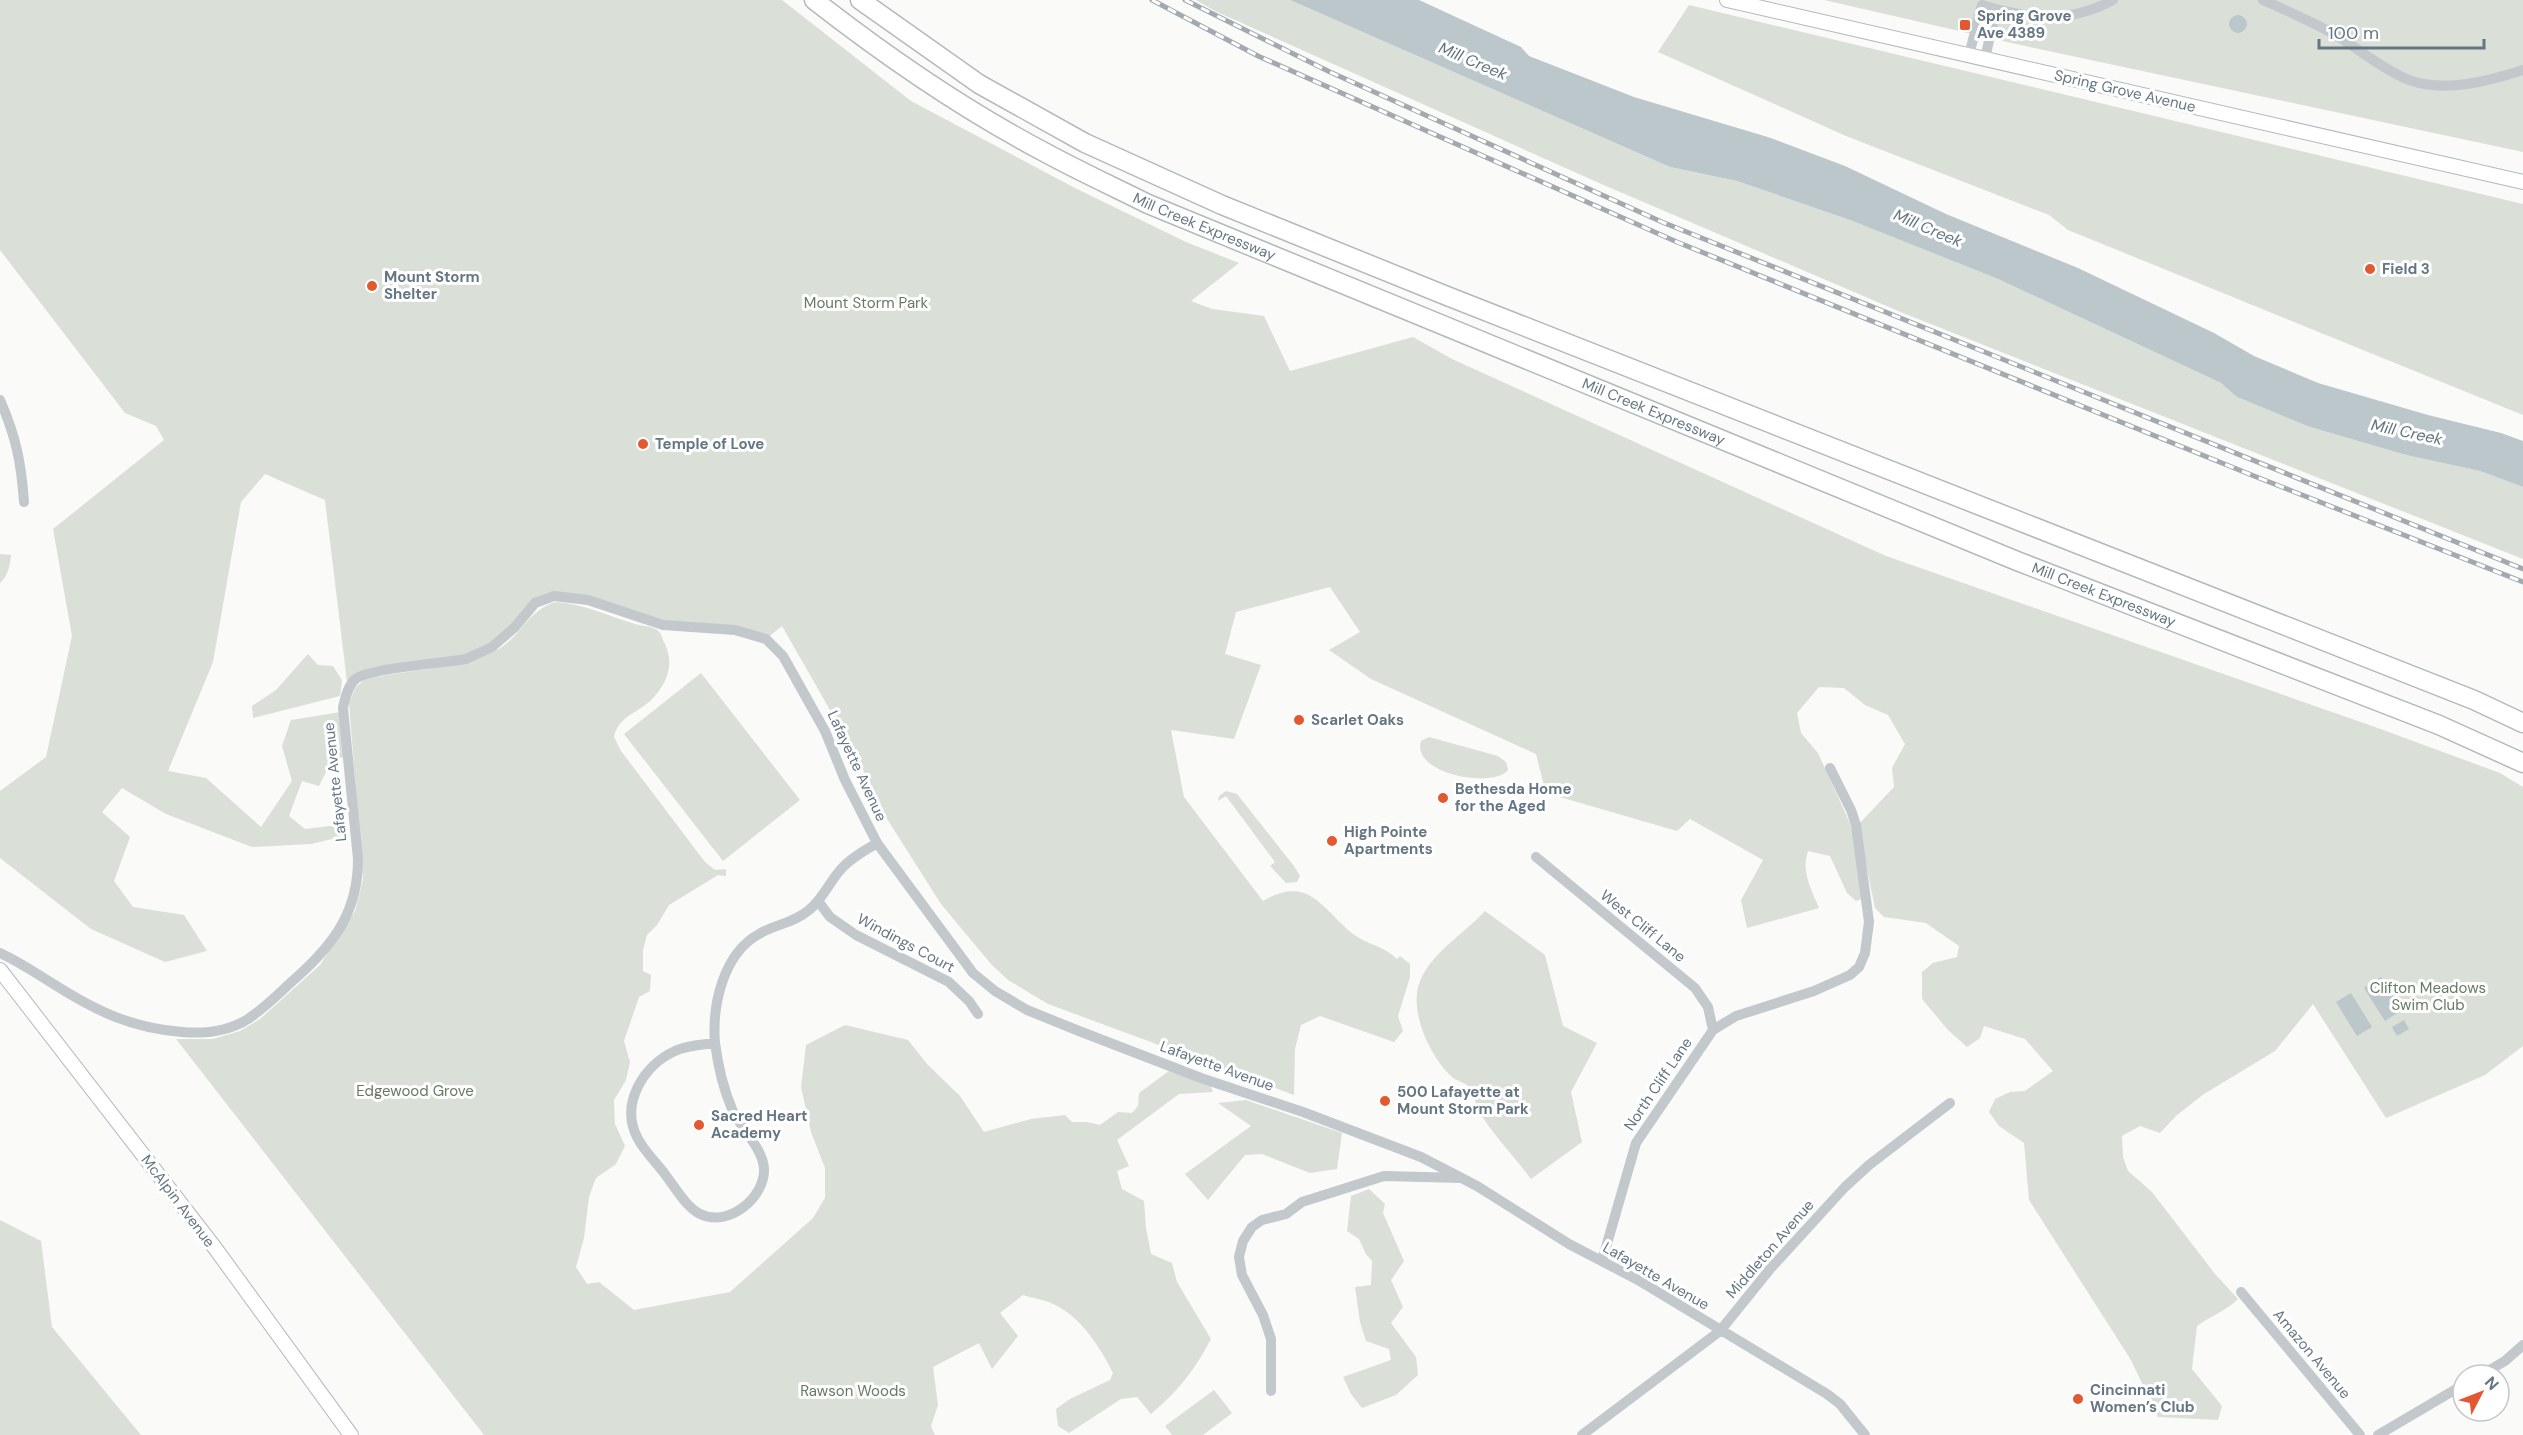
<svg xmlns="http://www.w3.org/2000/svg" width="2523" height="1435" viewBox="0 0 2523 1435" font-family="'DM Sans',sans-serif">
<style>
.green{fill:#dadfd7}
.water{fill:#bbc7cb}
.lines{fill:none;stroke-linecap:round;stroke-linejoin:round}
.secondary-casing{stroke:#b3babf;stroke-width:16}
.highway-casing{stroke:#b4b9bd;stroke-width:21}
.street{stroke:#c3c8cc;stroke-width:10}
.secondary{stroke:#fff;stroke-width:14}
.highway{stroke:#fff;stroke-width:18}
.rail-casing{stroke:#a2aab0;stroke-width:5}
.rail{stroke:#fff;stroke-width:3;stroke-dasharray:9;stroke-linecap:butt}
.poi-dot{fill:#e25830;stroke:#fff;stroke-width:2}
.labels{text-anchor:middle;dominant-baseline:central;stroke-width:6;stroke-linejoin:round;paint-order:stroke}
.poi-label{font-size:15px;font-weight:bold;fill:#657683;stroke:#fff;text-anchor:start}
.street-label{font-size:15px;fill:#657683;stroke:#fff}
.park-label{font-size:15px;fill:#687a64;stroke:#fff}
.water-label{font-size:16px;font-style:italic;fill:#60757c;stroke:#fff}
</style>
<rect width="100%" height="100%" fill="#fafaf8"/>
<path class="green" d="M0,0H782L911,101L1075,188L1186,242L1239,263L1191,301L1212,309L1264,316L1290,371L1413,337L1452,359L1886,556L2375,727L2500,773L2523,787V1046L2485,1075L2386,1118L2313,1004L2275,1051L2204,1094L2177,1115L2160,1133L2140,1126L2122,1136L2123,1157L2128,1171L2152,1192L2215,1274L2238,1299C2227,1310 2211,1316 2197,1326L2192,1369L2222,1406L2218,1420L2158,1417L2131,1360L2029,1200L2024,1143L1999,1126L1989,1112L1995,1099L2010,1092L2025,1091L2053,1071L2025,1039L1984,1026L1980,1038L1967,1047L1948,1030L1922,999V972L1933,963L1957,957L1959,946L1926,923L1884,917L1875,908L1858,825L1894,787L1892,768L1905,744L1888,715L1865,705L1844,688L1819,687L1797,713L1801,733L1818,753L1849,821L1854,836L1862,899L1856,901L1847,893L1830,856L1808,851C1801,872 1811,888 1819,908L1747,928L1741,900L1763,860L1690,819L1677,831L1546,793L1536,754L1371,679L1329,650L1360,632L1330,587L1236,612L1225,654L1261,665L1234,739L1171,730L1184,797L1263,901C1309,874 1322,909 1353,934C1366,944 1386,947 1397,959L1400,956L1410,964V977L1398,1016L1403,1031L1394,1042L1320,1016L1301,1025L1295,1049L1294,1095L1048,1004L1008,980L991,964L941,904L901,841L884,814L858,759L782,626L766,639L663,625L611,608L544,598L479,654L356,679L348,690L325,500L265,474L241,502L213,662L168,771L206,778L261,827L292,781L282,746L291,720L341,712L344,756L328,768L319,786L302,781L289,816L305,829L339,825L349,835L311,844L252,847L166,814L122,788L102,812L130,837L114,881L133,907L184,915L207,951L165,962L91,929L0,858V791L46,757L72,636L53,529L164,440L156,426L125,413L0,250Z
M1196,0H1290L1670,167L1737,181L1850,220L1998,279L2221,383L2237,397L2310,427L2406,455L2480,471L2523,487V559L1903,313L1599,183L1215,11Z
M1824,0H2523V152L2025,46Z
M1689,5L2523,204V415L2068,230L2049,215L1846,136L1658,52Z
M0,554L11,555C10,565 8,576 0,583Z
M556,602C585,604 608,616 635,624C642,626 652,626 657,630C661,632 662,638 664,642C674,662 669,679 655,696C642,712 618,715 614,737L621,751L705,862L715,870L726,869V876L718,875L669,905L657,925L647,935L643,950V971L651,975L650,991L639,997L624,1041L630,1062L626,1080L614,1100L615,1124L625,1146L616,1164L596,1178L589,1197L584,1238L576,1267L587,1284L599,1282L634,1310L730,1292L813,1218L825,1198V1168L811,1132L801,1087L806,1045L845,1025L908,1040L927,1064L960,1096L984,1132L1031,1119L1065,1115L1072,1122H1087L1100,1125L1118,1112L1132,1113L1138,1106L1139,1093L1169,1071L1209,1083L1213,1092L1179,1094L1117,1140L1129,1166L1117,1171L1122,1189L1144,1201L1146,1228L1151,1254L1172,1263L1177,1282L1211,1339C1194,1371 1179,1390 1151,1414L1137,1397L1121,1399L1069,1433L1058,1426L1056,1409L1070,1399L1110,1380L1113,1373C1100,1347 1080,1315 1051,1303C1042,1299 1032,1298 1023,1295L1000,1313L1018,1336L992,1369L979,1343L933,1367L938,1405L931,1426L935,1435H484L176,1039H213L240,1031L260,1019L320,965L355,911L363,879L349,703L355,688L364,680C407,669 454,670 495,651C520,639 527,610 556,602Z
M308,654L318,665L333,666L342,680L340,696L253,718L252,706L276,690Z
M701,673L800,800L723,861L624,734Z
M1429,737L1498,756L1506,762L1508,770C1493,789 1411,774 1421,741Z
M1226,791L1237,794L1294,866L1300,876L1297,882L1286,883L1270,866L1275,862L1226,796L1218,801L1219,796Z
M1485,911L1545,955L1563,1026L1597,1043L1571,1092L1582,1142L1531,1179C1514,1156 1493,1135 1478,1110C1474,1103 1476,1096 1471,1089C1466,1082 1458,1082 1452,1077C1430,1057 1408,1010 1420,981C1432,952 1464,934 1485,911Z
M1246,1100L1342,1133L1337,1169L1310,1173L1262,1154L1245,1155L1208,1200L1185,1174L1251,1126L1218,1103Z
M1369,1189L1385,1204L1383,1213L1404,1261L1391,1280L1403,1307L1391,1323L1416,1357L1418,1375L1396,1395L1362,1408L1351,1394L1343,1377L1391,1360L1389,1349L1366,1341L1360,1322L1355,1287L1371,1285L1372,1261L1366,1254L1359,1239L1347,1231L1351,1196Z
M0,1220L41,1241L52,1327L141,1435H0Z
M1214,1390L1232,1413L1203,1435H1172L1165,1426Z"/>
<path class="water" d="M1290,0H1419L1521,47L1529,56L1634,97L1771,138L1845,166L1946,214L2078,268L2214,333L2254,356L2318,383L2428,415L2501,433L2523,441V487L2480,471L2406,455L2310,427L2237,397L2221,383L1998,279L1850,220L1737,181L1670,167Z
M2229 24a9 9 0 1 1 18 0a9 9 0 1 1-18 0Z
M2381,977L2402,1010L2385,1021L2364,988Z
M2351,993L2372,1027L2357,1036L2336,1002Z
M2404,1020L2409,1029L2397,1036L2392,1027Z"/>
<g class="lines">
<defs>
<path id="secondary" d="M1727,0L2523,182
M0,970L215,1248L351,1435"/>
<g id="highway">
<path id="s1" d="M814,0C887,57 964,110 1046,153C1079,171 1114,187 1148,204L2017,561L2439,725L2523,763"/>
<path d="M860,0L979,84L1085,143L1222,205L1447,296L2474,700L2523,723"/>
</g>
</defs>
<use href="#secondary" class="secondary-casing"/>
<use href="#highway" class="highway-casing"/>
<path class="street" d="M2263,0C2287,11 2311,21 2334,34C2359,49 2382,69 2409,80C2445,93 2489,81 2523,70
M1969,55L1982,5C2027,19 2070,24 2113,0
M1985,59L1993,22L2000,10
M0,400C16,437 21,461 24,502
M1536,857L1695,988L1708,1007L1713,1030
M818,901L830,917L856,935L949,982L969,1001L978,1014
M0,953C20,962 37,974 55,985C98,1012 132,1028 182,1032C205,1034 229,1031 248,1019C266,1007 281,991 297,977C335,943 358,911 358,859L343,708C345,698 348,684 357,678C375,668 442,663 466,659L492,647L515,627L535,603L554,596L588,600L663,625L735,630L766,639L783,656L825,731L845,780L877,843L973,973L995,991L1027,1010L1079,1031L1201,1078L1303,1112L1421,1157L1477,1186L1569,1244L1638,1280L1827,1394L1840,1404L1865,1435
M715,1043C718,1066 723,1088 732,1109C740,1128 763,1148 764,1169C765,1197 729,1228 700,1214C685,1206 675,1187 664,1173C656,1162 643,1150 637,1137C620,1103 644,1065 675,1051C687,1045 701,1045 715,1043Z
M715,1043C712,1005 723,954 759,934C776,924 794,923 809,910C824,898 830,880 843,867C852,857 866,850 877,843
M1602,1261L1636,1143L1713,1030L1736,1016L1814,991L1850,975L1859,967L1865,953L1869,922L1856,825L1851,810L1830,768
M2241,1292L2360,1435
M2481,1375L2505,1361L2523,1345
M1271,1391V1339L1263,1315L1242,1275L1239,1257L1243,1241L1252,1227L1262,1220L1286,1214L1302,1202L1384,1176L1462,1178
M1582,1435L1720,1331L1770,1269L1845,1187L1869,1165L1950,1103
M2378,1435L2463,1385"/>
<use href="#secondary" class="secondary"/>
<use href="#highway" class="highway"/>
<defs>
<path id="rail" d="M1152,0L1258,56L1677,242L2254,476L2523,582
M1185,0L1330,72L1662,222L2523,569"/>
</defs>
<use href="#rail" class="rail-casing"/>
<use href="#rail" class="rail"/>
</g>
<g class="poi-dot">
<rect x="1959" y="19" width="12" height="12" rx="3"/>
<circle cx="2370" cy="269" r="6"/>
<circle cx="372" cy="286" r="6"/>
<circle cx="643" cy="444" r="6"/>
<circle cx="1299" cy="720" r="6"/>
<circle cx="1443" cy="798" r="6"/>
<circle cx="1332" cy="841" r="6"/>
<circle cx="1385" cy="1101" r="6"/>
<circle cx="699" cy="1125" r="6"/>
<circle cx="2078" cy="1399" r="6"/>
</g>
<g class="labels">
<g class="poi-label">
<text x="1977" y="16">Spring Grove<tspan x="1977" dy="17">Ave 4389</tspan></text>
<text x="2382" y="269">Field 3</text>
<text x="384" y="277">Mount Storm<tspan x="384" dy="17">Shelter</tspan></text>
<text x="655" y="444">Temple of Love</text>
<text x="1311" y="720">Scarlet Oaks</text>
<text x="1455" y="789">Bethesda Home<tspan x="1455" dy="17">for the Aged</tspan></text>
<text x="1344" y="832">High Pointe<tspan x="1344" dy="17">Apartments</tspan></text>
<text x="1397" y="1092">500 Lafayette at<tspan x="1397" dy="17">Mount Storm Park</tspan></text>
<text x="711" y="1116">Sacred Heart<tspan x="711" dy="17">Academy</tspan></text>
<text x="2090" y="1390">Cincinnati<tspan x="2090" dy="17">Women’s Club</tspan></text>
</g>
<g class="street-label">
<text transform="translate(2125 91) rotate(13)">Spring Grove Avenue</text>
<text stroke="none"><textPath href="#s1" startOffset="453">Mill Creek Expressway</textPath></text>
<text stroke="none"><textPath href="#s1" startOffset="939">Mill Creek Expressway</textPath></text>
<text stroke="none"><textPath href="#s1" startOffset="1425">Mill Creek Expressway</textPath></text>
<text transform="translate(857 766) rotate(65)">Lafayette Avenue</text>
<text transform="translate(335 782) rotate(-96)">Lafayette Avenue</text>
<text transform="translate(1643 926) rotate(39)">West Cliff Lane</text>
<text transform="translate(906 943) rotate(28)">Windings Court</text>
<text transform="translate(1217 1066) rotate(20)">Lafayette Avenue</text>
<text transform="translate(1658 1084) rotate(-56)">North Cliff Lane</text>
<text transform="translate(178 1201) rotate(53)">McAlpin Avenue</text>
<text transform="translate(1770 1249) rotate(-49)">Middleton Avenue</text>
<text transform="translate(1656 1276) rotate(30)">Lafayette Avenue</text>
<text transform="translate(2312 1354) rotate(50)">Amazon Avenue</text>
</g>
<g class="park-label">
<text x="866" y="303">Mount Storm Park</text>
<text x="2428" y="988">Clifton Meadows<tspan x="2428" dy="17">Swim Club</tspan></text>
<text x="415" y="1091">Edgewood Grove</text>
<text x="853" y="1391">Rawson Woods</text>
</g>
<g class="water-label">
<text transform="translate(1473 61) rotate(23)">Mill Creek</text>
<text transform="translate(1928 228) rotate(23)">Mill Creek</text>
<text transform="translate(2407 432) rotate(12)">Mill Creek</text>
</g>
</g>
<g transform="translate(2481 1393) rotate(48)"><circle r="28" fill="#ffffff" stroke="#c1c8cd" stroke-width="1.5"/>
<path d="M0-4.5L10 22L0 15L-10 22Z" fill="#e25830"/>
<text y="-9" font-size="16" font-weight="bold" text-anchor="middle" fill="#657683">N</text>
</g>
<path d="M2319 39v9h165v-9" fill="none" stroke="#657683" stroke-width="3"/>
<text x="2328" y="39" font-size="18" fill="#657683" stroke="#ffffff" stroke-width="4.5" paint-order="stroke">100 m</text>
</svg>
